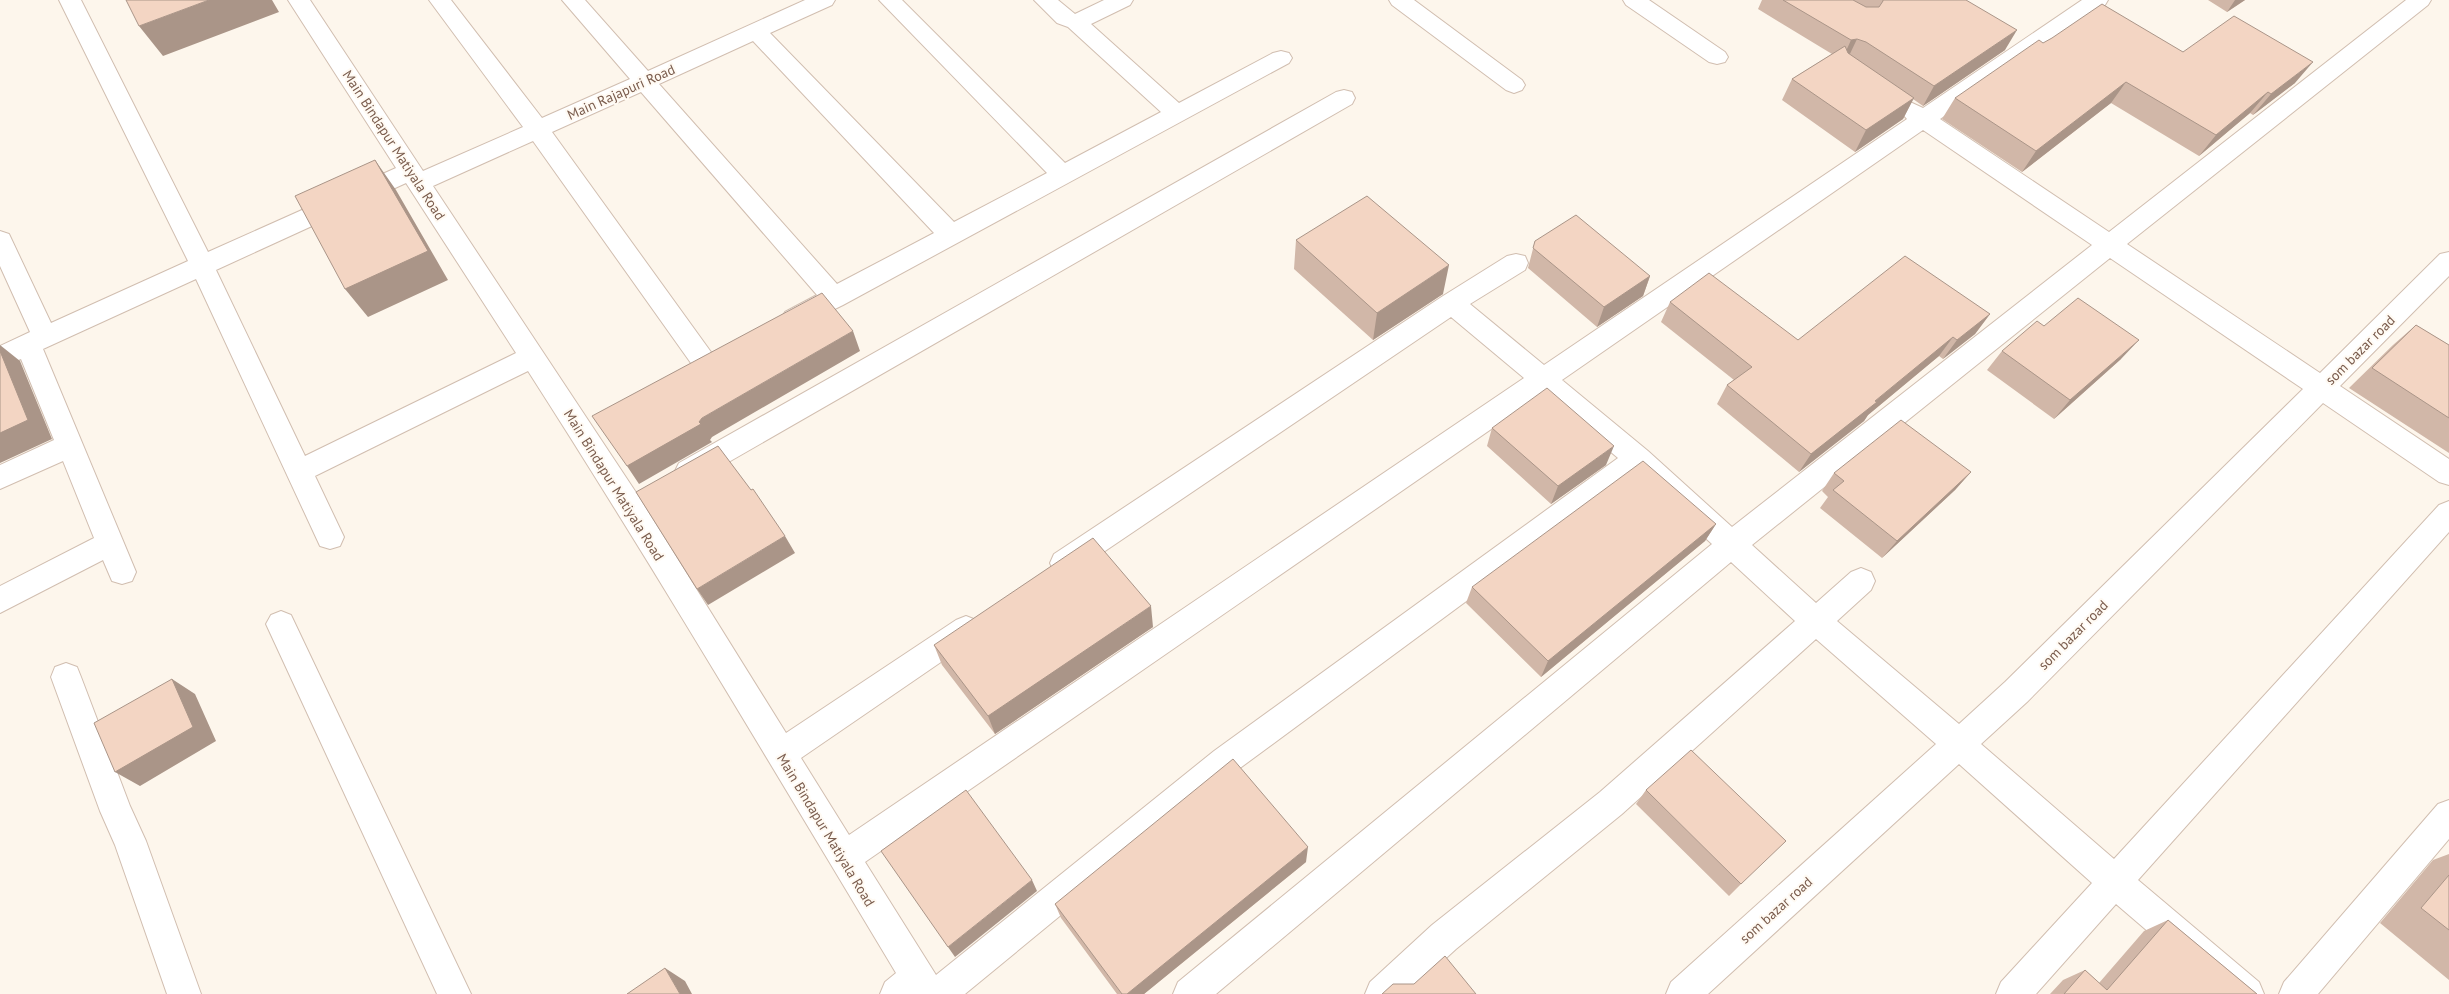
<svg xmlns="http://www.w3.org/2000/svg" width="2449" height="994" viewBox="0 0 2449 994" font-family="'PT Sans',sans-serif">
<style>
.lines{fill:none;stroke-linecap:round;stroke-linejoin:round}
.minor-casing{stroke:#d1beb0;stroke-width:2}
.minor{fill:#fff;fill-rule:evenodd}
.wall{fill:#d1b7a8}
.shaded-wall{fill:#aa9588}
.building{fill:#f3d5c3;stroke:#aa9588}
.labels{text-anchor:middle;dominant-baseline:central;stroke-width:4;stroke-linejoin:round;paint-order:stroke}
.street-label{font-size:14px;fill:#7a5c4d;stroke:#fffaf3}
</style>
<rect width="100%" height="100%" fill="#fdf6ec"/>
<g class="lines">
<defs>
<path id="minor" d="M59,0H81L208,252L396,168L288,0H310L423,171L523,127L429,0H451L542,118L630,79L562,0H585L648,71L805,0H835L832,5L770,33L954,222L1047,173L879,0H902L1065,163L1161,112L1068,27L1057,23L1034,0H1058L1075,14L1104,0H1133L1130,5L1091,24L1179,103L1273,53L1281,51L1289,53L1292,58L1289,63L843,305L794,329L785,326L781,319L785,312L817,295L641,92L552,132L716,359L720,366L716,373L707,376L698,373L533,141L433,186L639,497L786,733L956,620L966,616L976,620L981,629L976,638L801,758L849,835L1524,378L1451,317L1074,572L1064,575L1054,572L1050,563L1054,554L1443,296L1507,256L1516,254L1525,256L1528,263L1525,270L1470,304L1544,365L1907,119L1899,110L1902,104L1910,102L1923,108L2082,0H2108L2105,5L1940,119L2109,232L2406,0H2431L2428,5L2127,244L2320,373L2440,254L2449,252V276L2340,386L2449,459V485L2439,482L2323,403L2027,702L1981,744L2114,859L2439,505L2449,501V532L2138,880L2259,982L2264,994H2221L2116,904L2036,994H1996L2001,982L2092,883L1959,764L1708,994H1666L1671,982L1936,744L1816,639L1622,814L1456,949L1407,994H1365L1370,982L1432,925L1600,792L1795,621L1731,562L1216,994H1173L1178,982L1712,544L1637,475L1236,771L965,994H880L885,982L896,973C775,772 655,569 528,371L315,476L344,537L340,546L330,549L320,546L196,279L43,349L136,572L132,581L122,584L112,581L103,560L0,613V586L94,538L63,461L0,489V465L54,440L21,359L0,367V346L30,332L0,266V231L9,234L51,323L188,261ZM753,41L934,233L837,284L659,84ZM1923,130L2092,245L1732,527L1648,451L1562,380ZM406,183L516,353L305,456L216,270ZM2110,258L2303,389L2005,682L1959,724L1837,621L1871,590L1875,581L1871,572L1861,568L1851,572L1816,603L1752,545ZM1542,394L1618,458L1214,751L936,975L865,862Z
M1389,0H1414L1522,80L1525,85L1522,90L1514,93L1506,90L1392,5Z
M1623,0H1649L1725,52L1728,57L1725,62L1717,64L1709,62L1626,5Z
M1344,90L1352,92L1355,98L1352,104L699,479L689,482L679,479L675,471L679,463L1336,92Z
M281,611L291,615L471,994H437L266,624L271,615Z
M66,663L77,667L81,677L130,806L146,841L201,994H167L115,845L100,811L51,677L55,667Z
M2449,800V839L2318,994H2279L2284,982L2438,804Z"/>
</defs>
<use href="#minor" class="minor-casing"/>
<use href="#minor" class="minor"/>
</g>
<path class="wall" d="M1762,0H1966L2005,50L1923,106L1913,99L1903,119L1855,152L1782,100L1792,79L1832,54L1758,9Z
M2208,0H2245L2227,12Z
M2043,43L2183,52L2295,83L2253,115L2250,113L2199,156L2111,103L2022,172L1942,119L1955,98Z
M1296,240L1443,294L1373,340L1294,269Z
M1535,241L1650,276L1643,296L1597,327L1528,268Z
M1670,302L1798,340L1990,314L1975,334L1943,359L1939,356L1868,415L1864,421L1799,472L1717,404L1727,385L1734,380L1661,322Z
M2416,325L2449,345V453L2349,388L2393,345Z
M2002,351L2121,359L2054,419L1987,370Z
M1492,428L1606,465L1551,504L1487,446Z
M1971,472L1955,490L1882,558L1820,508L1828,497L1822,491L1834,473Z
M1716,524L1705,541L1541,677L1466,603L1472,587Z
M1153,627L995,734L942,665L934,645Z
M1646,790L1741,884L1729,896L1636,804Z
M2449,854V980L2380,923L2433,860Z
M1306,862L1144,994H1117L1061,918L1055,904Z
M2168,920L2257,994H2050L2063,980L2085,970L2099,983L2144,931Z"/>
<path class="shaded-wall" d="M209,0H272L279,12L163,56L139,26Z
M2235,0H2245L2227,12Z
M2017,30L2005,50L1923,106L1934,86Z
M1857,39L1848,58L1842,60L1851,40Z
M2313,62L2295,83L2253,115L2271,94Z
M2126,82L2111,103L2022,172L2036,151Z
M2268,92L2250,113L2199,156L2216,135Z
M1914,98L1903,119L1855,152L1866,130Z
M375,160L396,190L448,280L368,317L345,289Z
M1449,265L1443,294L1373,340L1377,313Z
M1650,276L1643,296L1597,327L1604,307Z
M1990,314L1975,334L1943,359L1957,340Z
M853,331L860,351L712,437L710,440L712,442L639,484L627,466L702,418Z
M1953,337L1939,356L1868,415L1864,421L1799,472L1811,454Z
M2139,340L2121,359L2054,419L2070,400Z
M0,345L20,361L52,439L0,463Z
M1614,446L1606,465L1551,504L1558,486Z
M1971,472L1955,490L1882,558L1897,541Z
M1716,524L1705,541L1541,677L1548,661Z
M785,536L795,553L708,605L697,589Z
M1151,606L1153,627L995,734L988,716Z
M172,679L195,694L216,741L140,786L115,772Z
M1308,847L1306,862L1144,994H1127Z
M1032,880L1037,891L955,957L948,947Z
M665,968L685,981L692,994H680Z"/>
<path class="building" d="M126,0H209L139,26Z
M1783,0H1853L1866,7H1879L1883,1V0H1966L2017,30L1934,86L1866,42L1857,39L1851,40Z
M2102,4L2183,52L2234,16L2313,62L2271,94L2268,92L2216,135L2126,82L2036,151L1955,98L2039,40L2043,43L2052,38Z
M1845,46L1848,53L1914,98L1866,130L1792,79Z
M375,160L428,251L345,289L295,196Z
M1367,196L1449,265L1377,313L1296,240Z
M1576,215L1650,276L1604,307L1533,248L1535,241Z
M1905,256L1990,314L1957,340L1953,337L1875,401L1877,402L1811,454L1727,385L1752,367L1670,302L1709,273L1798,340Z
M822,293L853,331L702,418L699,422L701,424L627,466L592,416Z
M2078,298L2139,340L2070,400L2002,351L2037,321L2044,326Z
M2416,325L2449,345V418L2372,368Z
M0,351L28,420L0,433Z
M1547,388L1614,446L1558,486L1492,428Z
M1901,420L1971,472L1897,541L1833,490L1844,481L1834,473Z
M718,446L751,490L753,489L785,536L697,589L636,492Z
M1643,461L1716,524L1548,661L1472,587Z
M1093,538L1151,606L988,716L934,645Z
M172,679L193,727L115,772L94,723Z
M1691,750L1786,841L1741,884L1646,790Z
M1233,759L1308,847L1127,994H1122L1055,904Z
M966,790L1032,880L948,947L881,851Z
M2449,875V930L2421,908Z
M2168,920L2257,994H2064L2085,970L2107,990Z
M1445,956L1476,994H1382L1393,984H1414Z
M665,968L680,994H627Z"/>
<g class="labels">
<g class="street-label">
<text transform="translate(621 92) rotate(-24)">Main Rajapuri Road</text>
<text transform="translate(394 145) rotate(57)">Main Bindapur Matiyala Road</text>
<text transform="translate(2360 350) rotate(-45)">som bazar road</text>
<text transform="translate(614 485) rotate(58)">Main Bindapur Matiyala Road</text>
<text transform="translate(2073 635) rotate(-45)">som bazar road</text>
<text transform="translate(826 830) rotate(59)">Main Bindapur Matiyala Road</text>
<text transform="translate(1776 910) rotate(-42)">som bazar road</text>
</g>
</g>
</svg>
